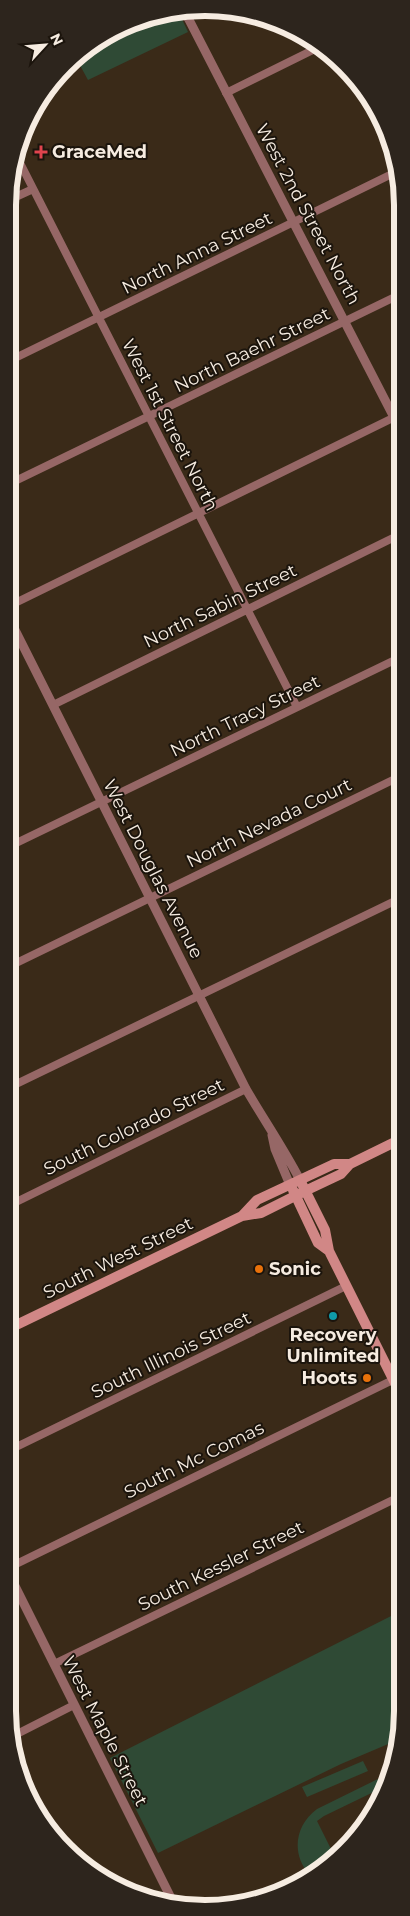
<svg xmlns="http://www.w3.org/2000/svg" width="410" height="1916" viewBox="0 0 410 1916" font-family="Montserrat,sans-serif">
<style>
.green{fill:#2f4a35}
.lines{fill:none;stroke-linecap:round;stroke-linejoin:round}
.minor{stroke:#966766;stroke-width:8}
.tertiary{stroke:#966766;stroke-width:9}
.secondary{stroke:#d18786;stroke-width:10}
.health-dot{fill:#e0444e;stroke:#1b140c;stroke-width:2}
.food-dot{fill:#e8710a;stroke:#1b140c;stroke-width:2}
.culture-dot{fill:#0f9aa8;stroke:#1b140c;stroke-width:2}
.labels{text-anchor:middle;dominant-baseline:central;stroke-width:4;stroke-linejoin:round;paint-order:stroke}
.poi-label{font-size:18px;font-weight:bold;fill:#f6ece1;stroke:#1b140c;text-anchor:start}
.street-label{font-size:18px;fill:#f6ece1;stroke:#1b140c}
.rim{fill:none;stroke:#f6ece1;stroke-width:6}
</style>
<rect width="100%" height="100%" fill="#3a2a18"/>
<path class="green" d="M179,13L188,32L88,80L76,58L85,48L154,14Z
M401,1611L400,1739L341,1764L158,1853L110,1758Z
M363,1761L368,1771L307,1797L302,1787Z
M390,1773L386,1786L324,1816L317,1821L336,1859L309,1874C291,1854 295,1825 317,1809Z"/>
<g class="lines">
<path class="minor" d="M226,93L319,47
M17,157L297,707
M9,200L33,189
M9,361L398,171
M9,484L401,294
M9,606L401,414
M53,705L401,534
M8,847L401,657
M8,967L401,776
M8,1088L401,898
M8,1206L246,1089
M8,1451L346,1286
M8,1568L401,1376
M8,1602L20,1596
M54,1664L401,1496
M13,1736L74,1705"/>
<path class="tertiary" d="M185,12L401,431
M9,618L246,1089C264,1120 284,1149 300,1180
M272,1135L275,1149L290,1185
M8,1572L174,1904"/>
<path class="secondary" d="M300,1180L325,1230L329,1251L401,1395
M293,1190L318,1243L329,1251
M242,1216L257,1200L334,1164H350
M8,1329L242,1216L261,1213L305,1191L341,1174L350,1164L401,1139"/>
</g>
<path class="health-dot" d="M38.5 144.5h5v5h5v5h-5v5h-5v-5h-5v-5h5z"/>
<g class="food-dot">
<circle cx="259" cy="1269" r="5"/>
<circle cx="367" cy="1378" r="5"/>
</g>
<circle class="culture-dot" cx="333" cy="1316" r="5"/>
<g class="labels">
<g class="poi-label">
<text x="52" y="152">GraceMed</text>
<text x="269" y="1269">Sonic</text>
<text x="333" y="1335" text-anchor="middle">Recovery<tspan x="333" dy="21">Unlimited</tspan></text>
<text x="357" y="1378" text-anchor="end">Hoots</text>
</g>
<g class="street-label">
<text transform="translate(308 214) rotate(62)">West 2nd Street North</text>
<text transform="translate(197 253) rotate(-26)">North Anna Street</text>
<text transform="translate(252 350) rotate(-26)">North Baehr Street</text>
<text transform="translate(170 425) rotate(63)">West 1st Street North</text>
<text transform="translate(220 606) rotate(-26)">North Sabin Street</text>
<text transform="translate(245 716) rotate(-26)">North Tracy Street</text>
<text transform="translate(269 823) rotate(-26)">North Nevada Court</text>
<text transform="translate(153 869) rotate(63)">West Douglas Avenue</text>
<text transform="translate(134 1127) rotate(-26)">South Colorado Street</text>
<text transform="translate(118 1258) rotate(-26)">South West Street</text>
<text transform="translate(171 1355) rotate(-26)">South Illinois Street</text>
<text transform="translate(194 1460) rotate(-26)">South Mc Comas</text>
<text transform="translate(221 1566) rotate(-26)">South Kessler Street</text>
<text transform="translate(105 1731) rotate(63)">West Maple Street</text>
</g>
</g>
<path d="M0 0H410V1916H0ZM205 16H205A189 189 0 0 1 394 205V1711A189 189 0 0 1 205 1900H205A189 189 0 0 1 16 1711V205A189 189 0 0 1 205 16Z" fill="#2d251d" fill-rule="evenodd"/>
<path class="rim" d="M205 16H205A189 189 0 0 1 394 205V1711A189 189 0 0 1 205 1900H205A189 189 0 0 1 16 1711V205A189 189 0 0 1 205 16Z"/>
<g transform="translate(45 45) rotate(64)" stroke="#1b140c" stroke-width="4" paint-order="stroke">
<path d="M0-4L9 19L0 12L-9 19Z" fill="#f6ece1"/>
<text y="-8" font-size="14" font-weight="bold" text-anchor="middle" fill="#f6ece1">N</text>
</g>
</svg>
